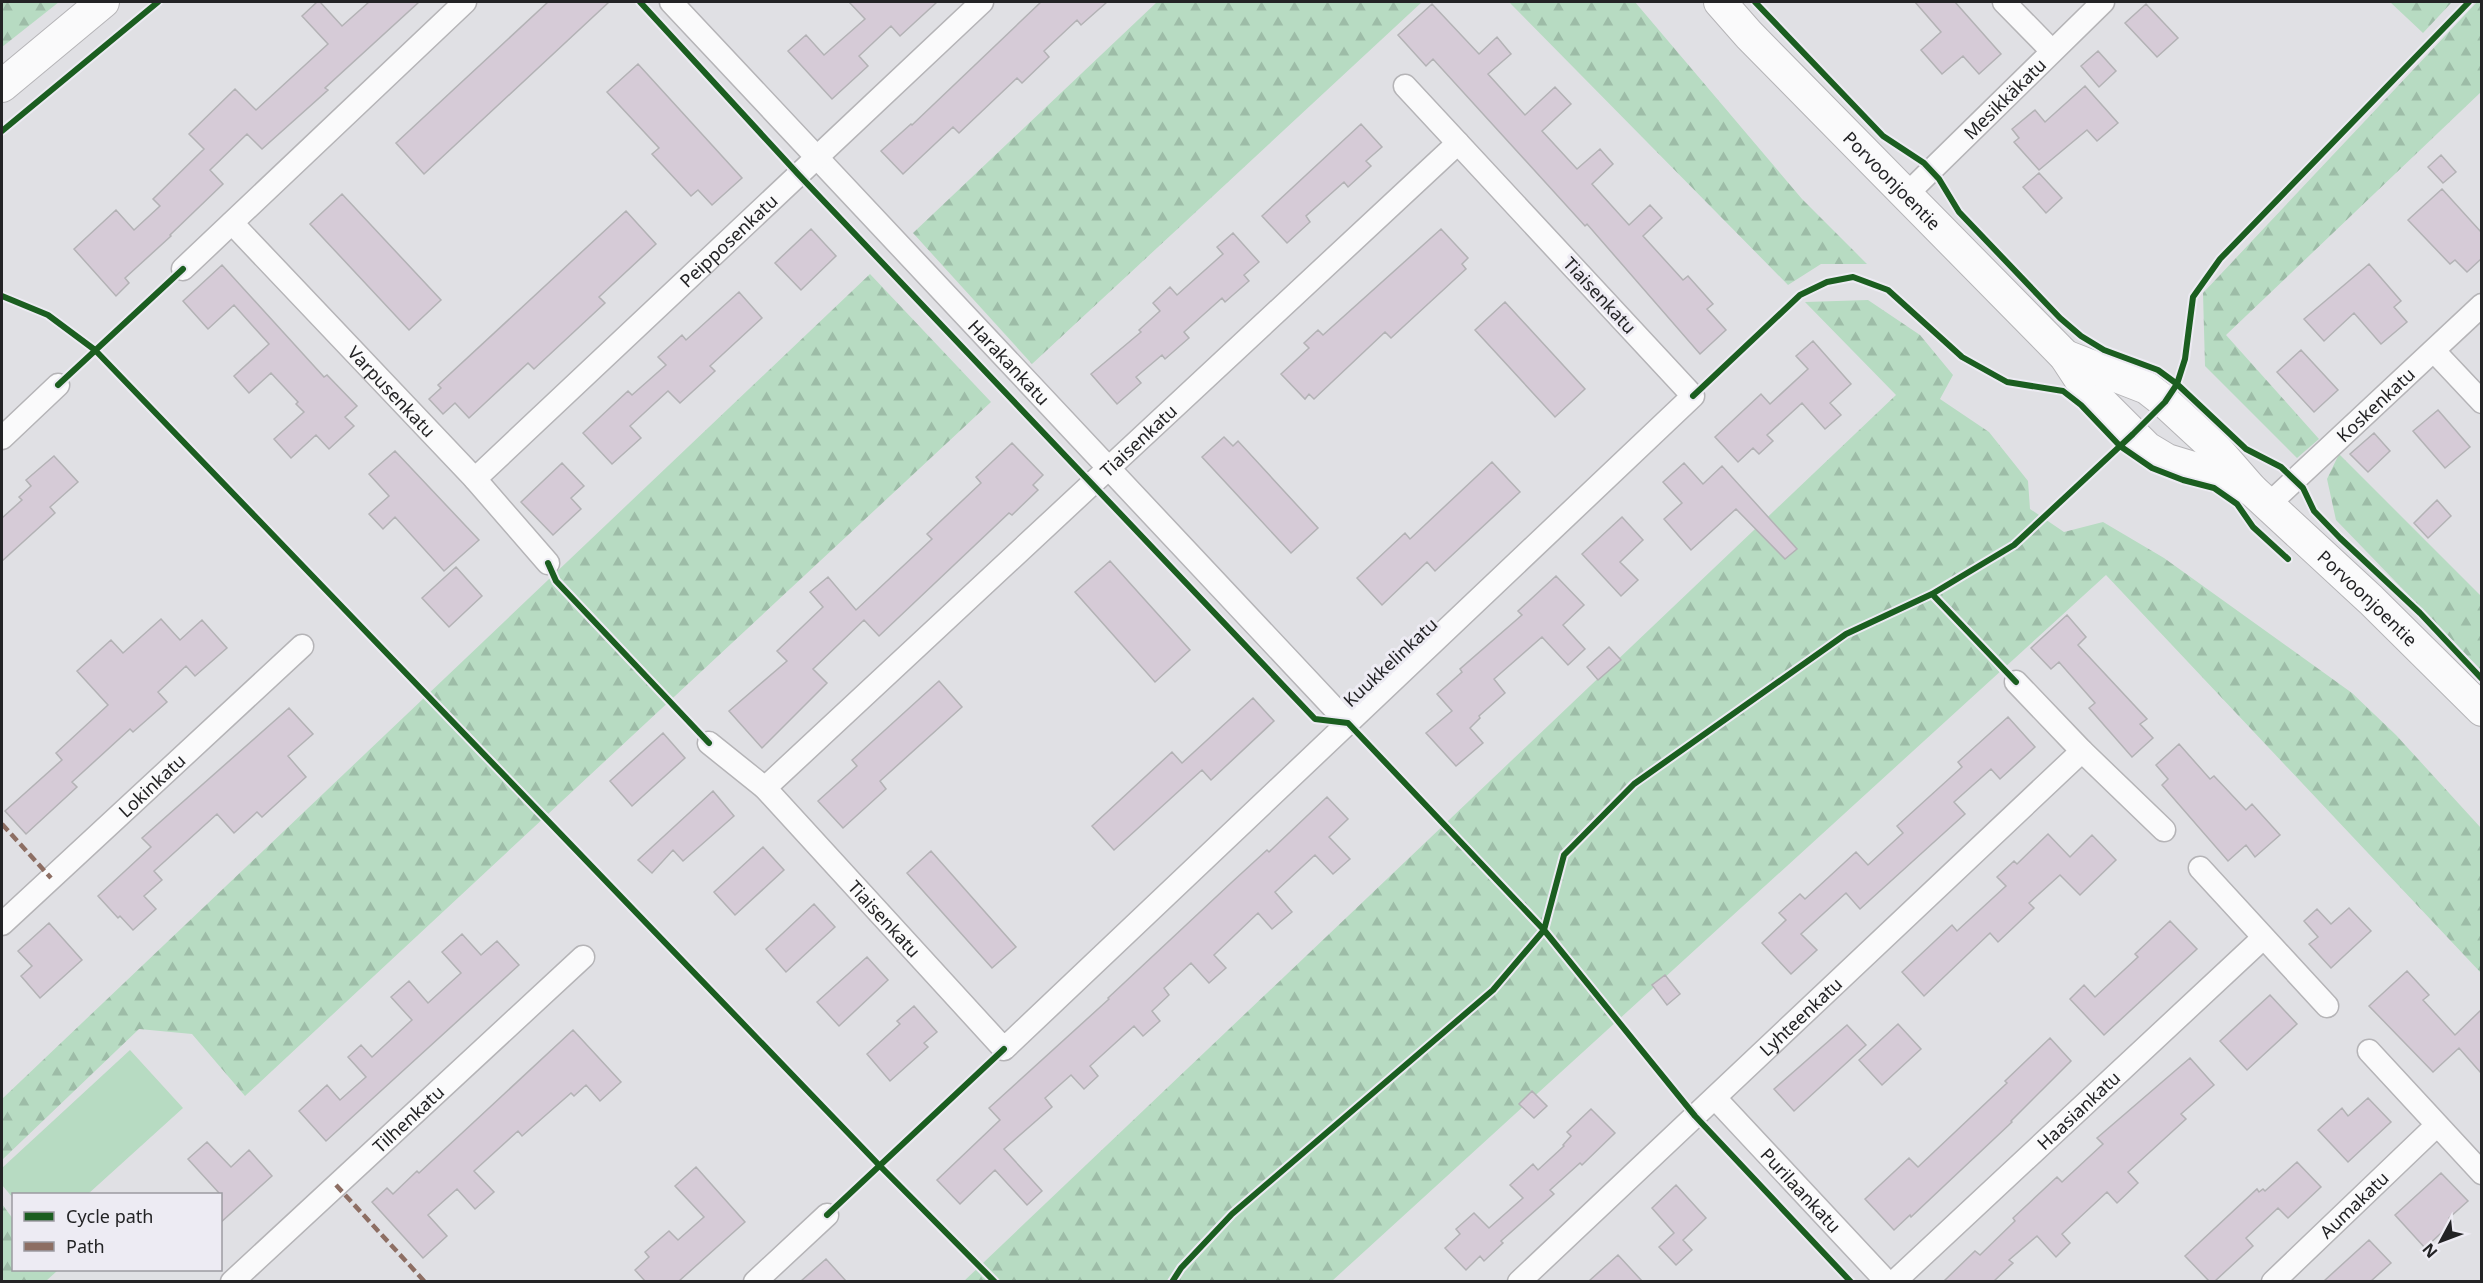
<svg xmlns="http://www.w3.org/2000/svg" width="2483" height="1283" viewBox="0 0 2483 1283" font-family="'Noto Sans',sans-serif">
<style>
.grass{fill:#b7dbc2}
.forest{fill:url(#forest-firs)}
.building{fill:#d6cbd7;stroke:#b3b2b5;stroke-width:1.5}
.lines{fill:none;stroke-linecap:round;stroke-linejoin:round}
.street-casing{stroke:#b5b4b7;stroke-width:25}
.secondary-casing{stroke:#b5b4b7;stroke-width:34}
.street{stroke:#fafafb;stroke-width:22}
.secondary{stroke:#fafafb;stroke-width:32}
.quiet{stroke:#8d6e63;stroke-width:4.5;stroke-dasharray:9 4.5;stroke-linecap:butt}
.cycleway-casing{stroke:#edebf3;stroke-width:10}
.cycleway{stroke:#1b5e20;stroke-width:6}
.labels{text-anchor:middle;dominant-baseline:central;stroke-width:6;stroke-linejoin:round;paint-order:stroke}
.street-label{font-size:18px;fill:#232325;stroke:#edebf3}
</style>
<defs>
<pattern id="forest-firs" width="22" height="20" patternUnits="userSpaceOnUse" patternTransform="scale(1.5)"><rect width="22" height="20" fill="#b7dbc2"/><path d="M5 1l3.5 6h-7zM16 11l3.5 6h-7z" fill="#9dbca7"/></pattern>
</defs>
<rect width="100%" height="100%" fill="#e0e0e4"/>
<path class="grass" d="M130,1050L183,1108L88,1194H14L13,1198L2,1185V1168Z"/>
<path class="forest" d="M2,2H59L2,47Z
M1157,2H1422L1032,364L913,233Z
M1509,2H1635L1802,199L1867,264H1821L1788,285Z
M2390,2H2452L2423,33Z
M2477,2H2482L2481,92L2226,335L2319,439L2297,458L2205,366L2203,293Z
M870,274L991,402L245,1096L192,1034L139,1029L2,1160V1099Z
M1868,300L1920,335L1953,375L1940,399L1989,432L2028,481L2030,509L2064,532L2103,522L2164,558L2352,693L2396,735L2481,828V973L2106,575L1332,1281L963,1282L1896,395L1805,302Z
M2339,454L2481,596V670L2336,520L2327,479Z
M2,1204L13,1219L14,1270H56L57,1271L46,1281H2Z"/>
<path class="building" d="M317,2H320L342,26L369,2H419L325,88L328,90L262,149L247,134L210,170L223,184L170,235L171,236L125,278L129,283L116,296L74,249L116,210L134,230L160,206L153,199L204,149L189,134L235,89L256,110L328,44L302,16Z
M548,2H609L424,174L396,143Z
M849,2H937L900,36L891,26L859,56L868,66L832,99L788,51L806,35L824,55L865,19Z
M1041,2H1107L1081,25L1077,20L1044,51L1049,57L1022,83L1017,78L959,133L953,127L903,174L881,151L911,124L912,125Z
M1915,2H1955L2001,54L1979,74L1963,56L1942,74L1921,50L1941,32Z
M1432,4L1479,54L1497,37L1511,54L1488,74L1525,115L1555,87L1571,104L1542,131L1577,169L1600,149L1613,164L1592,184L1629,225L1650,205L1662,218L1643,236L1683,280L1688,276L1713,304L1707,309L1726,330L1700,354L1587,224L1585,226L1433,59L1426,66L1398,35Z
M2146,4L2178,38L2157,57L2125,23Z
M2098,51L2116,71L2099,87L2081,66Z
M638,64L742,178L712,205L698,190L691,196L652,154L659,148L607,92Z
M2085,86L2118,123L2097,141L2087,130L2039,170L2014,142L2019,138L2012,129L2035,110L2045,122Z
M1361,124L1382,147L1366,161L1371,166L1348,187L1344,182L1306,216L1310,222L1287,243L1262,216Z
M2441,155L2456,172L2443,183L2428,167Z
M2039,173L2062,198L2046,213L2023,187Z
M2442,189L2481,232V259L2467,272L2455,260L2450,264L2408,220Z
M342,194L441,300L409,330L310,224Z
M626,211L656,244L599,297L605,303L534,369L528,363L469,418L455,403L443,414L429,399L441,388L438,385Z
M811,229L836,256L801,290L775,263Z
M1441,229L1468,258L1462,264L1466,269L1391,338L1385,332L1314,399L1309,394L1305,399L1281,374L1309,348L1304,343L1318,330L1323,335Z
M1233,233L1259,262L1244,275L1249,281L1225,302L1222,298L1184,332L1189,338L1165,359L1162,355L1136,377L1141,383L1117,404L1091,374L1141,332L1139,330L1160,311L1153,303L1170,287L1177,295L1223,254L1217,247Z
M2369,264L2401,301L2394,307L2407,322L2381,344L2354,313L2324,341L2304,319Z
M222,265L324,377L327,375L357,406L345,417L354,426L329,449L316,435L291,458L274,439L304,412L296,404L298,402L271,373L249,393L234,376L269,344L234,305L208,329L183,301Z
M739,292L762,318L710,366L715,371L680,403L668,391L630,426L641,438L612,464L583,433L628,391L632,395L666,365L658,357L682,335L686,340Z
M1505,302L1585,389L1555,417L1475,330Z
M1813,341L1851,384L1830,403L1841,415L1825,429L1802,403L1767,435L1773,441L1759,454L1753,448L1738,462L1715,437L1761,394L1770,404L1808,369L1796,356Z
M2301,350L2338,390L2314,412L2277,372Z
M2438,410L2470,447L2445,468L2413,431Z
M2374,433L2390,451L2368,472L2350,454Z
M1224,437L1233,446L1238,441L1318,528L1291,553L1202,457Z
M1012,443L1043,475L1033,485L1038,490L1012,515L1009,513L879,636L864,620L813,669L827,683L762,748L729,711L787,661L777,651L823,607L810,592L828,577L856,610L932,539L927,534L981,483L976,477Z
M395,451L479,540L444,571L395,517L383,529L369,514L389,496L369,474Z
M54,456L78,482L50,507L55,513L2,561V518L22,500L19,497L31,486L26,480Z
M1492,462L1520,492L1435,571L1427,562L1382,605L1357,578L1405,533L1410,539Z
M562,463L584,486L571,498L581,509L553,535L521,502Z
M1684,463L1703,484L1722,466L1797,549L1785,559L1736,509L1691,550L1664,519L1682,503L1663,482Z
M2437,500L2451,516L2428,538L2414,523Z
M1622,517L1643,540L1620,562L1638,580L1621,596L1582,554Z
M1110,561L1190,650L1155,682L1075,592Z
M456,567L482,596L449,627L422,598Z
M1556,576L1584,605L1563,625L1585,649L1568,665L1542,637L1494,679L1505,693L1479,716L1480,718L1470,728L1483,743L1456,766L1426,733L1452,711L1437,694L1462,672L1460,669L1522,615L1518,611Z
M2067,615L2086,637L2078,645L2147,719L2140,724L2153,738L2132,757L2089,708L2095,703L2059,662L2051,669L2031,648Z
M161,619L180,640L202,620L227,648L195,676L186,666L158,692L167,702L133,732L130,729L72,782L77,787L26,834L5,811L62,760L56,753L108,705L77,671L111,640L123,653Z
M1609,647L1621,660L1598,680L1587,667Z
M939,681L962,707L880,781L886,789L843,828L818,801L857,766L852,760Z
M1253,698L1274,721L1211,780L1202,770L1114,850L1092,826L1172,752L1182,763Z
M289,708L313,734L288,756L306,777L262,817L257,812L234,833L217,814L154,871L162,880L144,896L156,909L133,930L120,916L118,918L98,896L151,847L142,838Z
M2008,717L2035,747L2000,779L1991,769L1954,802L1965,814L1860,909L1846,893L1801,934L1817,950L1791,974L1762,943L1786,920L1779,913L1800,894L1805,899L1856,852L1868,865L1903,833L1897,826L1962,767L1958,762Z
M663,733L685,758L632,806L610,781Z
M2179,744L2210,779L2214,776L2246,810L2252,804L2280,835L2255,857L2246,845L2228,861L2162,785L2168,779L2156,765Z
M713,791L734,816L683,861L673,850L652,873L638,860Z
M1327,797L1348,819L1329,837L1350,859L1333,874L1315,855L1275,892L1292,912L1272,929L1258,913L1214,955L1226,968L1209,983L1191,963L1164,988L1169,995L1152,1011L1160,1021L1143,1036L1134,1026L1090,1066L1098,1076L1084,1089L1071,1075L1045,1098L1052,1107L1004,1149L1042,1191L1027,1205L995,1170L960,1204L937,1180L1000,1120L989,1108L1109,999L1108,998L1231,883L1267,850L1269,852Z
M2048,834L2070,857L2092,835L2116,860L2080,895L2060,875L2029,903L2034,908L1998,942L1990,933L1924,996L1902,972L1952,925L1957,931L2006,886L1997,877L2014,861L2017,864Z
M763,847L784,870L735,915L714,892Z
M931,851L1016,947L992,968L907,873Z
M814,904L835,927L786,972L766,949Z
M2349,908L2371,931L2331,968L2309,944L2318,937L2304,921L2317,909L2331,924Z
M2170,921L2197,949L2104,1035L2070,999L2084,985L2095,997L2138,957L2135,954Z
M49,923L82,960L40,998L21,976L32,966L18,951Z
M462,934L481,955L497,941L519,965L326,1141L299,1111L327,1085L340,1100L366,1077L348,1057L361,1045L372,1057L412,1020L391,997L409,981L428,1003L461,973L442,952Z
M867,957L888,980L839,1026L817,1002Z
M2407,971L2429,995L2423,1000L2455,1035L2481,1010V1073L2459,1048L2433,1072L2369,1006Z
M1665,975L1680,994L1667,1005L1652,985Z
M2270,995L2297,1024L2247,1070L2220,1041Z
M914,1006L937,1032L924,1043L928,1047L890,1081L867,1054L900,1024L897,1021Z
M1898,1024L1921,1049L1882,1085L1859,1060Z
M1847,1025L1866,1045L1794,1111L1774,1089Z
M573,1030L621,1082L600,1101L586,1085L574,1096L571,1093L522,1136L518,1131L474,1171L494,1192L475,1209L457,1189L428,1215L447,1236L423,1258L372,1202L387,1188L393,1194L417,1171L419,1173Z
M2050,1038L2071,1061L2011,1121L2012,1122L1911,1217L1910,1215L1894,1230L1865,1199L1909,1158L1918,1167L2007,1083L2005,1081Z
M2190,1058L2214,1085L2181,1114L2186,1119L2128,1172L2138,1183L2117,1203L2107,1192L2062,1234L2070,1243L2056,1257L2037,1236L2009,1260L2013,1263L1994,1281H1944L1975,1251L1980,1255L2015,1221L2013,1218L2057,1177L2062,1182L2103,1144L2097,1138Z
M1532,1091L1547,1106L1534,1118L1519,1104Z
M2368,1098L2391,1122L2348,1162L2318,1130L2342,1108L2348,1116Z
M1591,1109L1615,1133L1582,1165L1580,1163L1550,1190L1554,1194L1501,1241L1503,1243L1484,1261L1480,1256L1466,1270L1445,1248L1460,1234L1456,1229L1474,1213L1489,1228L1523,1198L1510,1185L1533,1164L1538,1170L1564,1146L1563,1145L1571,1136L1567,1132Z
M207,1142L231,1167L249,1150L272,1176L220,1223V1194L188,1159Z
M2297,1162L2321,1187L2288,1218L2278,1208L2246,1238L2253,1246L2215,1281H2209L2185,1256L2257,1189L2259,1192L2263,1189L2265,1191Z
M696,1167L745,1222L679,1281H645L635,1270L649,1257L645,1252L669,1231L678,1240L704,1217L675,1186Z
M2441,1173L2468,1201L2449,1218L2453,1222L2425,1248L2395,1215Z
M1676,1185L1706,1218L1683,1240L1692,1250L1676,1265L1659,1247L1674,1233L1652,1208Z
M2369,1240L2391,1263L2371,1281H2324Z
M1618,1255L1642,1281H1589Z
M826,1259L846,1281H801Z"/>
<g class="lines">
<defs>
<g id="street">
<path id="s1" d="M671,2L1348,723"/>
<path d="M2004,2L2052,51"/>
<path id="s2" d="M1906,195L2103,2"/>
<path id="s3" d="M232,223L475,479L548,563"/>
<path d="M183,269L465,2"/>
<path d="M2434,351L2482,402"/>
<path d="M2,438L58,385"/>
<path id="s4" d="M475,479L982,2"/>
<path id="s5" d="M2268,505L2482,305"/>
<path d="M2016,682L2082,751L2164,830"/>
<path id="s6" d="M709,743L765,788L1004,1049L1693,396L1405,86"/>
<path id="s7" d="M765,788L1458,143"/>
<path d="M2200,868L2327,1006"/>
<path id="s8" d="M2,924L302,646"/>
<path d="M2369,1051L2482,1173"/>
<path id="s9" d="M1715,1098L1887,1282"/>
<path id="s10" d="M232,1282L583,957"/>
<path d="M755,1282L827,1215"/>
<path id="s11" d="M1519,1282L2082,751"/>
<path id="s12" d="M1894,1282L2263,938"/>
<path id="s13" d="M2273,1282L2436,1126"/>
</g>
<g id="secondary">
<path id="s14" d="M1720,2L1749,35L2065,356L2084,385L2147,448L2167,460L2223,477L2251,489"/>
<path d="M2,86L103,2"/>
<path id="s15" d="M2065,356L2147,388L2165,402L2217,450L2251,489L2371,600L2482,710"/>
</g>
</defs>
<use href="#street" class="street-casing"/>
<use href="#secondary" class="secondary-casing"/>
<use href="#street" class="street"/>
<use href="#secondary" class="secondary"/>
<path class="quiet" d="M2,824L51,878
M336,1185L425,1282"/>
<defs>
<path id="cycleway" d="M640,2L798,174L1315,719L1348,723L1544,930L1695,1116L1851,1282
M1755,2L1883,136L1924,163L1939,179L1959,212L2060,318L2081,336L2104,350L2158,370L2177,384L2246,449L2281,467L2303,488L2314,511L2340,538L2420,613L2482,679
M2,131L158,2
M2,296L48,315L95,350L879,1165L995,1282
M58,385L183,269
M1693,396L1800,295L1827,282L1853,277L1888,290L1962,357L2007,382L2063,391L2081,405L2120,446L2152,468L2183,480L2214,488L2237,504L2253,527L2288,559
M548,563L556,581L709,743
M1932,594L2016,682
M827,1215L1004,1049
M1172,1282L1181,1268L1232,1214L1493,990L1544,930L1564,855L1634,784L1846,634L1932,594L2014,545L2133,434L2165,402L2177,384L2185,359L2193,297L2220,259L2469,2"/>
</defs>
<use href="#cycleway" class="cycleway-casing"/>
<use href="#cycleway" class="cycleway"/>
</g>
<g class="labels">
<g class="street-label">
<text stroke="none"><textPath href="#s2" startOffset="138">Mesikkäkatu</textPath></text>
<text stroke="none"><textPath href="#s14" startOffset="248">Porvoonjoentie</textPath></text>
<text stroke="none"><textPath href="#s4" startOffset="348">Peipposenkatu</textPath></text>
<text transform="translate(1600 295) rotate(47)">Tiaisenkatu</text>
<text stroke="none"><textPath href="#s1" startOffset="494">Harakankatu</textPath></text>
<text stroke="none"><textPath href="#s3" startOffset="232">Varpusenkatu</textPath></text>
<text stroke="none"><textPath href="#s5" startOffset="147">Koskenkatu</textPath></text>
<text stroke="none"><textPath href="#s7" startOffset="510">Tiaisenkatu</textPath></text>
<text stroke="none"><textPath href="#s15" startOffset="393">Porvoonjoentie</textPath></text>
<text transform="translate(1390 662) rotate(-43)">Kuukkelinkatu</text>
<text stroke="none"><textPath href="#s8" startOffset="204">Lokinkatu</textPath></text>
<text stroke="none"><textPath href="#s6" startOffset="249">Tiaisenkatu</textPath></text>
<text stroke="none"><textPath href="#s11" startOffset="387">Lyhteenkatu</textPath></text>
<text stroke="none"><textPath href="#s12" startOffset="252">Haasiankatu</textPath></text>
<text stroke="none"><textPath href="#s10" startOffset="240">Tilhenkatu</textPath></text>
<text stroke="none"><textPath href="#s9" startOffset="126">Purilaankatu</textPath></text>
<text stroke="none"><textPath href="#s13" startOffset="112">Aumakatu</textPath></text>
</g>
</g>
<rect width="2483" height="1283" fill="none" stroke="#232325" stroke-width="6"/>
<rect x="12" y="1193" width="210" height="78" fill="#edebf3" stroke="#9c9ba1" stroke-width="1.5"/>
<rect x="24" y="1212" width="30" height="9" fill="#1b5e20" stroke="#9c9ba1" stroke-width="1.5"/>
<text x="66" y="1223" font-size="18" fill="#232325">Cycle path</text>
<rect x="24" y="1242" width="30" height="9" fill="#8d6e63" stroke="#9c9ba1" stroke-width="1.5"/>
<text x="66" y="1253" font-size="18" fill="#232325">Path</text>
<g transform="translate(2441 1241) rotate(229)" stroke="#edebf3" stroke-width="4.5" paint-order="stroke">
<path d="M0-4.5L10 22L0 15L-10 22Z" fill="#232325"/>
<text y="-9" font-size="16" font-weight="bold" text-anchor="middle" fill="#232325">N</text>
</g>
</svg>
